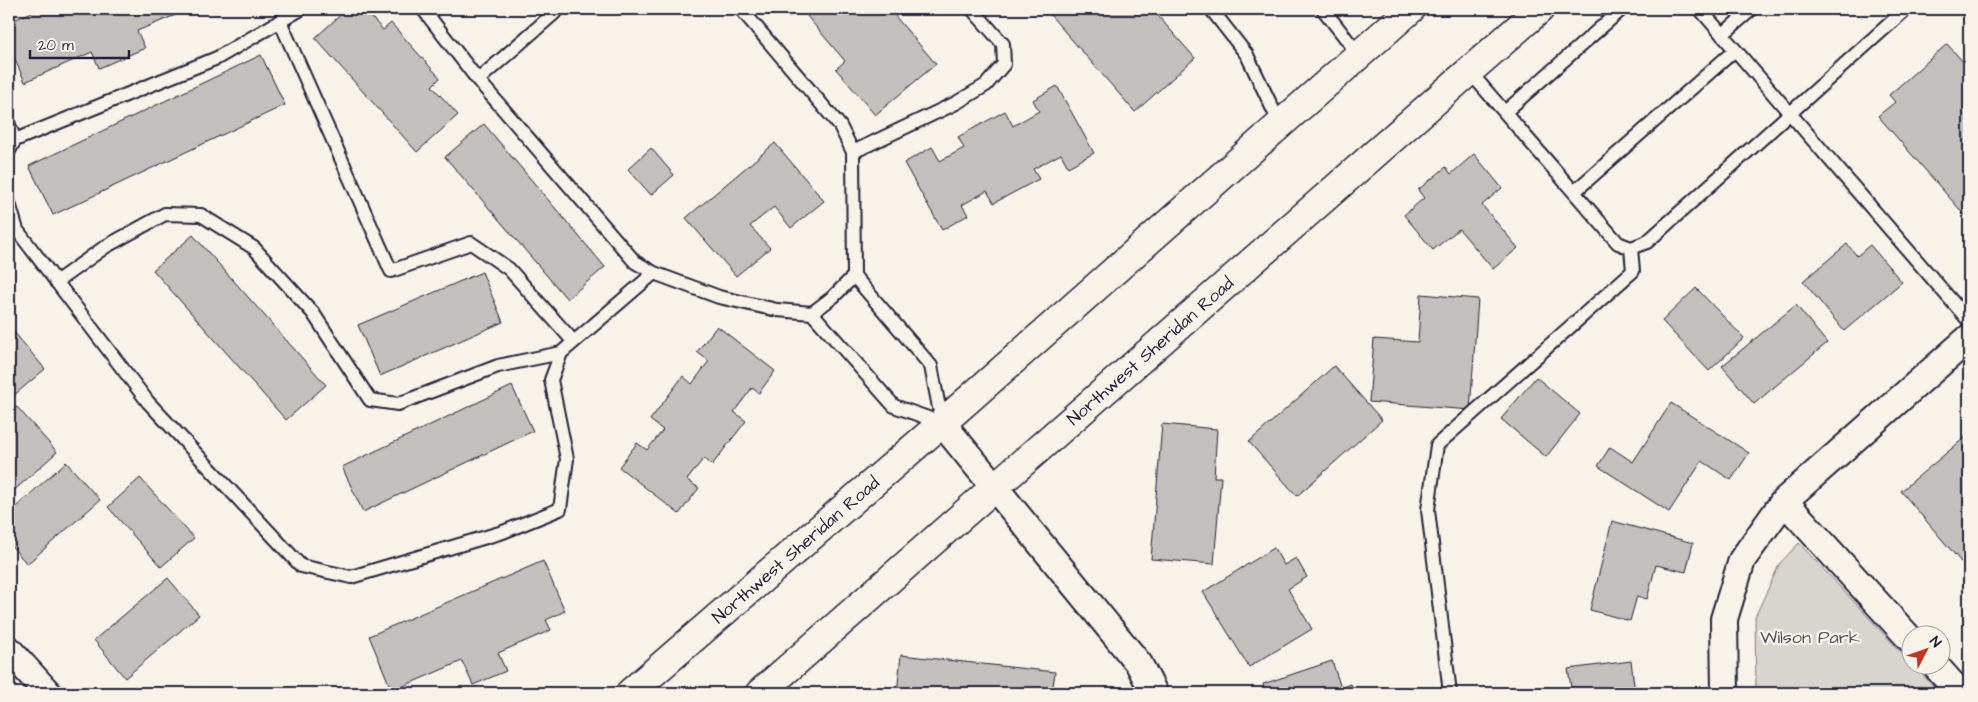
<svg xmlns="http://www.w3.org/2000/svg" width="1978" height="702" viewBox="0 0 1978 702" font-family="'Architects Daughter',sans-serif">
<style>
.green{fill:#d8d5cf;stroke:#7d7c85}
.building{fill:#c2bfbd;stroke:#22223b}
.lines{fill:none;stroke-linecap:round;stroke-linejoin:round}
.service-casing{stroke:#22223b;stroke-width:16}
.minor-casing{stroke:#22223b;stroke-width:30}
.primary-casing{stroke:#22223b;stroke-width:31}
.service{stroke:#f7f3e8;stroke-width:12}
.minor{stroke:#f7f3e8;stroke-width:26}
.primary{stroke:#f7f3e8;stroke-width:28}
.labels{text-anchor:middle;dominant-baseline:central;stroke-width:4.5;stroke-linejoin:round;paint-order:stroke}
.street-label{font-size:18px;fill:#22223b;stroke:#f7f3e8}
.park-label{font-size:18px;fill:#504f60;stroke:#f7f3e8}
</style>
<rect width="100%" height="100%" fill="#f7f3e8"/>
<filter id="ink" filterUnits="userSpaceOnUse"><feTurbulence type="fractalNoise" baseFrequency=".02" numOctaves="2"/><feDisplacementMap in="SourceGraphic" scale="10" xChannelSelector="R" yChannelSelector="G"/><feConvolveMatrix kernelMatrix="1 2 1 2 8 2 1 2 1" color-interpolation-filters="sRGB"/></filter>
<g filter="url(#ink)">
<path class="green" d="M1799,543L1910,662V664L1913,665L1940,693H1756L1755,617L1780,563Z"/>
<path class="building" d="M39,9H190L137,31L145,48L99,68L92,52L25,82L9,46V22Z
M347,9H364L383,30L391,23L440,78L432,86L458,115L417,152L315,38Z
M782,9H799L789,17Z
M801,9H889L936,64L875,115L836,69L845,61Z
M1045,9H1152L1195,58L1135,112Z
M1947,44L1965,64L1969,60V220L1878,116L1895,102L1889,95Z
M261,55L285,105L53,215L29,166Z
M1057,86L1094,153L1068,167L1061,154L1033,169L1039,179L994,203L987,191L962,205L968,215L942,230L904,163L932,147L940,161L964,148L958,137L1005,111L1013,126L1039,111L1033,100Z
M484,124L605,267L567,299L445,157Z
M775,143L824,201L791,228L774,207L750,226L770,248L736,276L686,218Z
M651,148L674,175L651,195L628,169Z
M1474,154L1502,188L1482,205L1518,248L1493,269L1459,229L1433,250L1404,215L1424,198L1418,190L1446,167L1451,174Z
M193,235L326,385L286,420L153,270Z
M1847,244L1857,256L1870,245L1902,282L1844,331L1803,281Z
M482,272L503,322L380,376L358,325Z
M1696,288L1744,338L1709,371L1662,321Z
M1421,294L1478,299L1470,410L1369,402L1374,339L1418,342Z
M1796,305L1827,343L1754,404L1722,366Z
M9,326L45,369L12,397L9,392Z
M717,326L775,371L759,393L752,388L734,412L746,421L712,465L704,458L687,480L699,488L679,514L619,467L637,443L647,450L663,430L650,420L683,376L692,384L709,361L697,352Z
M1334,366L1382,420L1297,496L1249,442Z
M1536,377L1580,414L1546,457L1501,419Z
M512,386L533,431L363,512L342,467Z
M1671,403L1749,453L1731,480L1702,461L1669,512L1598,466L1610,447L1633,462Z
M17,407L57,452L9,495V414Z
M1162,424L1217,429L1214,477H1221L1214,564L1151,559Z
M1969,434V566L1966,568L1901,491Z
M66,462L100,500L27,564L9,543V513Z
M140,478L194,538L161,567L108,507Z
M1612,521L1693,543L1686,572L1656,565L1647,599L1637,596L1630,621L1590,610Z
M1274,548L1284,565L1296,558L1307,577L1288,589L1312,629L1249,667L1203,592Z
M543,561L565,611L546,620L551,630L498,653L506,671L473,685L462,661L392,691L369,636Z
M168,578L199,615L125,678L94,640Z
M901,655L1055,672L1052,693H897Z
M1332,661L1341,688L1351,684L1354,693H1266L1263,684Z
M1631,661L1635,693H1572L1568,669Z"/>
<g class="lines">
<defs>
<path id="service" d="M423,9L478,80L635,262L654,273L719,297L777,310L812,313L833,297L854,276
M741,9L840,126L853,152L854,276L931,366L942,423L894,406L812,313
M1211,9L1247,55L1280,124
M1323,9L1359,55
M1700,9L1969,321
M280,21L391,271L471,243L509,269L573,341
M1722,35L1752,9
M1469,71L1618,243L1631,248L1647,242L1906,9
M478,80L559,9
M1505,112L1622,9
M9,125L15,140
M9,151L15,140L217,58L301,9
M853,152L956,103L986,85L1004,64L1003,44L972,9
M1574,192L1735,50
M9,203L17,230L148,402L301,566L351,577L503,532L560,509L567,459L551,380L561,353
M56,282L105,247L165,214L201,215L254,248L313,313L370,400L398,404L498,366L561,353L654,273
M1450,693L1428,510L1437,445L1633,271L1631,248"/>
<path id="minor" d="M942,423L1139,664L1154,693
M1784,501L1910,639
M9,650L48,693
M1934,664L1960,693
M1725,693L1724,619L1742,560L1784,501L1969,338"/>
<g id="primary">
<path id="s1" d="M630,693L942,423L1411,9"/>
<path id="s2" d="M760,693L1540,9"/>
</g>
</defs>
<use href="#service" class="service-casing"/>
<use href="#minor" class="minor-casing"/>
<use href="#primary" class="primary-casing"/>
<use href="#service" class="service"/>
<use href="#minor" class="minor"/>
<use href="#primary" class="primary"/>
</g>
</g>
<g class="labels">
<g class="street-label">
<text stroke="none"><textPath href="#s2" startOffset="519">Northwest Sheridan Road</textPath></text>
<text stroke="none"><textPath href="#s1" startOffset="219">Northwest Sheridan Road</textPath></text>
</g>
<g class="park-label">
<text x="1810" y="637">Wilson Park</text>
</g>
</g>
<rect width="1978" height="702" fill="none" stroke="#f7f3e8" stroke-width="30"/>
<rect x="15" y="15" width="1948" height="672" fill="none" stroke="#22223b" stroke-width="2" filter="url(#ink)"/>
<g transform="translate(1926 650) rotate(49)"><circle r="24" fill="#f7f3e8" stroke="#a29fa3"/>
<path d="M0-4L9 19L0 12L-9 19Z" fill="#c8321e"/>
<text y="-8" font-size="14" font-weight="bold" text-anchor="middle" fill="#22223b">N</text>
</g>
<path d="M30 50v8h99v-8" fill="none" stroke="#22223b" stroke-width="2.5"/>
<text x="38" y="50" font-size="15" fill="#22223b" stroke="#f7f3e8" stroke-width="4" paint-order="stroke">20 m</text>
</svg>
